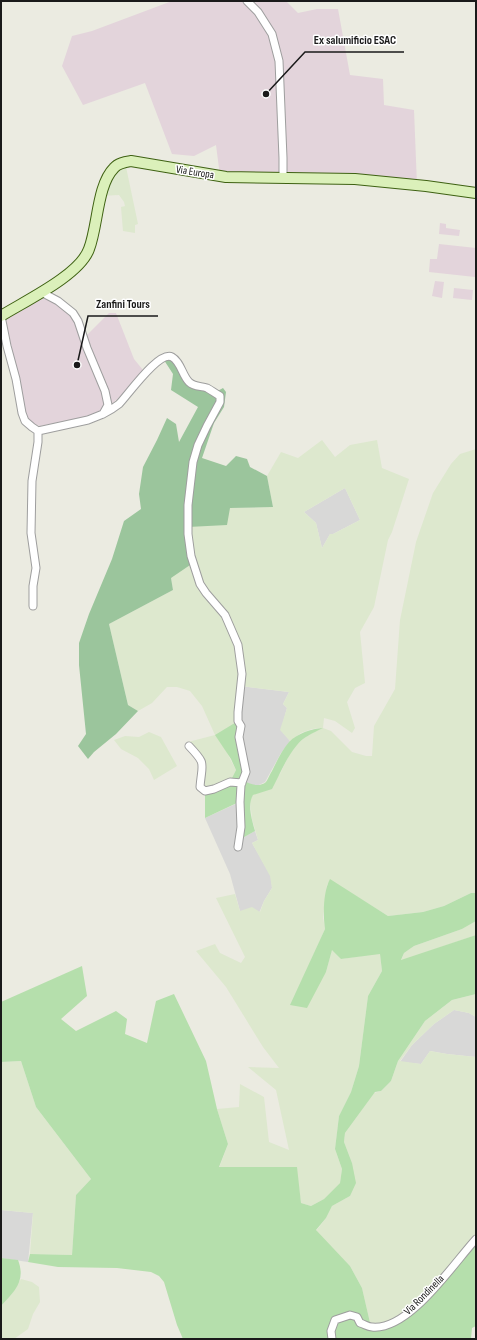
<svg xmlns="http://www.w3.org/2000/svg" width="477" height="1340" viewBox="0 0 477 1340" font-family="'Sofia Sans Condensed',sans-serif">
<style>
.residential{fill:#d8d8d7}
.industrial{fill:#e3d4db}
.farmland{fill:#dde8ce;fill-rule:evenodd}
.grass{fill:#b5dfac}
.forest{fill:#9bc59c}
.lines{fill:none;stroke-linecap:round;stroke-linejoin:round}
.street-casing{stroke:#9e9e9e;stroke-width:9}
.secondary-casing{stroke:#3e6112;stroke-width:12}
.street{stroke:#fff;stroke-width:7}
.secondary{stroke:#dbf0ba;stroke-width:10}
.labels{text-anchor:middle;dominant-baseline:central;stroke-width:3;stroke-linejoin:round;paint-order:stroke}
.street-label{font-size:11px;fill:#1a1a1a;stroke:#fff}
.leader{fill:none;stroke:#1a1a1a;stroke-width:1.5}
.callout-dot{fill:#1a1a1a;stroke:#fff;stroke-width:1.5}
.callout-label{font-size:12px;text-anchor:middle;font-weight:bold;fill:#1a1a1a;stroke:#fff;stroke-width:3;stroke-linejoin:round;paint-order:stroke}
</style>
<rect width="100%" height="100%" fill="#ebebe1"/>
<path class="residential" d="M345,488L360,520L333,534H330L322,548L316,523L304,512Z
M241,686L289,692L283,704L287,708L281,730L290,741L281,753L265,782L259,785H250L243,780L238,712Z
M240,802L239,840L255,831L258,840L252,843L271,876L272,888L264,901L259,913L240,911L230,874L205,818Z
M454,1010L469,1013L476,1017V1057L447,1054L430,1051L421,1064L400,1062L412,1045L434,1024Z
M1,1210L33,1213L28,1262L1,1258Z"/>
<path class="industrial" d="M172,1H286L298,13L317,9H338L350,75L383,79L384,105L414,110L417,185L220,176L216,145L194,156L172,154L145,83L83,105L62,66L72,36L92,31Z
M440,223L446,224V228L460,230L459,236L439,234Z
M439,244L476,248L475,277L429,272L430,259H437Z
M435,281L444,282L442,298L432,296Z
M454,288L473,290L472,300L453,298Z
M41,295L64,309L70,315L75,323L82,340L109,313H116L134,359L143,370L128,389L114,402L101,411L89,416L40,426L34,424L28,420L24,412L5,318Z"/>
<path class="farmland" d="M125,162L138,224L135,225V233L123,231L121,207L125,206L124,202L119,195L101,196L108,177Z
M322,440L335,457L350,445L377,440L382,468L409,479L392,532L388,540L374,607L360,632L365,683L355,688L347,702L355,728L352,733L335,721L324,718L323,728L331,731L352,752L366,756H372L374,726L395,689L400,620L407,586L416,542L433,493L451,464L460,454L476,449V893H471L444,906L423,912L388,916L330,880L327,885L323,917L325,929L291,1005L326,972L332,949L341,959L380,953L382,971L368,996L359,1066L351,1092L339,1116L335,1149L342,1169L340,1183L324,1199L311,1206L301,1203L296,1167L219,1168L228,1144L217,1109L239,1107L240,1084L264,1097L269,1142L289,1150L276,1090L248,1067L279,1068L263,1047L226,987L196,951L215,944L220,953L241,963L245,957L216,898L235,894L240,911L252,907L260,912L264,901L272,888L270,876L252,843L258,840L252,819L250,800L253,795L280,774L289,755L297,744L307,736L321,728L312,729L301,733L290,741L280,730L287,708L283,704L289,692L241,686L238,721L225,749L236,770L230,782L214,789L200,787L204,767L189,746L188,742L215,735L202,706L190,691L177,687H167L152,703L138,711L128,705L109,624L173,590L171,578L188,527L230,508L273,507L267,476L281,452L298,458ZM345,488L360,520L333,534H330L322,548L316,523L304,512Z
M149,732L161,737L177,766L154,780L149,769L138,758L121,749L114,740L125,736L139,737Z
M476,921V935L401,961L404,953L414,946L462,929Z
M476,994V1017L469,1013L454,1010L434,1024L412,1045L400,1061L421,1064L430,1051L447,1054L476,1057V1239L458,1260L397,1321L371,1327L362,1288L350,1266L316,1231L326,1218L332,1206L350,1196L352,1163L344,1142L345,1133L374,1093L381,1091L391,1081L398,1061L425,1021L452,1000Z
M21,1061L36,1107L91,1179L76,1195L72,1255L30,1254L33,1213L1,1210V1062Z
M21,1279L32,1282L39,1287L40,1302L33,1314L28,1329L14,1339H1V1306L10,1296Z"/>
<path class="grass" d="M238,721L243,780C249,784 259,788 266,782C268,779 270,774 272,771C277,761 282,750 289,742C298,733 311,729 323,728C313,733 303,737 297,745C286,758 280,774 272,789L253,795C247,805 252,820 255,831L239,840V802L205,818V791L230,782L236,770L231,759L215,735Z
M330,879L388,916L423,912L444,906L471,893H476V921L462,929L414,946L404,953L401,960L476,935V994L452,1000L425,1021L398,1061L391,1081L381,1091L375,1092L345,1133L344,1142L352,1163L356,1183L350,1196L332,1206L326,1218L316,1230L350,1266L362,1288L371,1327H383L410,1312L476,1239V1326L472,1328L471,1339H183L177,1325L164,1282L159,1276L151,1272L117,1268L58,1267L28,1262L30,1254L72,1255L76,1195L91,1179L36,1107L21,1061L1,1062V1002L82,966L87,996L61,1019L76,1031L116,1011L127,1019L125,1034L147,1043L156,1001L174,994L206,1061L217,1109L228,1144L219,1167H297L301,1203L311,1206L324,1199L340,1183L342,1169L335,1149L339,1116L351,1092L359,1066L368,996L382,971L380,954L341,959L332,950L326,972L307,1008L290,1005L325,929C323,915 323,892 330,879Z
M1,1258L18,1260C26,1281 15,1291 1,1306Z"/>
<path class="forest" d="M168,355L189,382L214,393L223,388L226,392L224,407L214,423L202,458L226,466L236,456L247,459L250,467L267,476L273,507L230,508L227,525L188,527L193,563L171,578L173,590L109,624L128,705L138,711L116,734L94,752L88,759L78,746L86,734L79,665V643L89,614L112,559L124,521L141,509L139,494L143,467L157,440L167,418L176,424L179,442L198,407L171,390L173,374L162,357Z"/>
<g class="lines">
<defs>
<path id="street" d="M247,1L258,12L272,34L279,61L283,158V177
M1,316L7,346L16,379L22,413L25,421L32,427L38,431L88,420L103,414L108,405L105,391L87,348L78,321L73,313L58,301L41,292
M103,414C109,411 114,408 119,404C128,395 159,350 172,357C181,362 182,375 189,382C194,387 201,386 207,388C211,390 216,394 220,396V402L207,426L198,445L193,462L188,505V534L191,556L200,584L206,593L225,615L238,645L242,674L238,712V721L241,726L239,737L246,772L241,785L240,802L241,827L238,847
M33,606V586L36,568L31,533L32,481L38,442V431
M189,746C207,765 202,762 200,787L205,791L214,789L230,782L242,783
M332,1339L331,1331L335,1320L350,1315L357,1317L360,1323C364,1324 368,1327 372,1327C409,1331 453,1264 476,1239"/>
<path id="secondary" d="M1,316C25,301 80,275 89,249C98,226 97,185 114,168C118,163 125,162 131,161L226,177L355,179L426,186L476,193"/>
</defs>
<use href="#street" class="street-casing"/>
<use href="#secondary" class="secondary-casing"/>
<use href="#street" class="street"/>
<use href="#secondary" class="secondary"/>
</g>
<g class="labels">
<g class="street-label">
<text transform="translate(195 172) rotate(9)">Via Europa</text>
<text transform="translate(424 1295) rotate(-45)">Via Rondinella</text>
</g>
</g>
<path class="leader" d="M266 94L305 52H404M77 365L88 316H158"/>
<g class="callout-dot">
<circle cx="266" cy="94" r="4"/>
<circle cx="77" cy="365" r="4"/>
</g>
<g class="callout-label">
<text x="355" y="44">Ex salumificio ESAC</text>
<text x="123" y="308">Zanfini Tours</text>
</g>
<rect width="477" height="1340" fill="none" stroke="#1a1a1a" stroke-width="4"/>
</svg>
